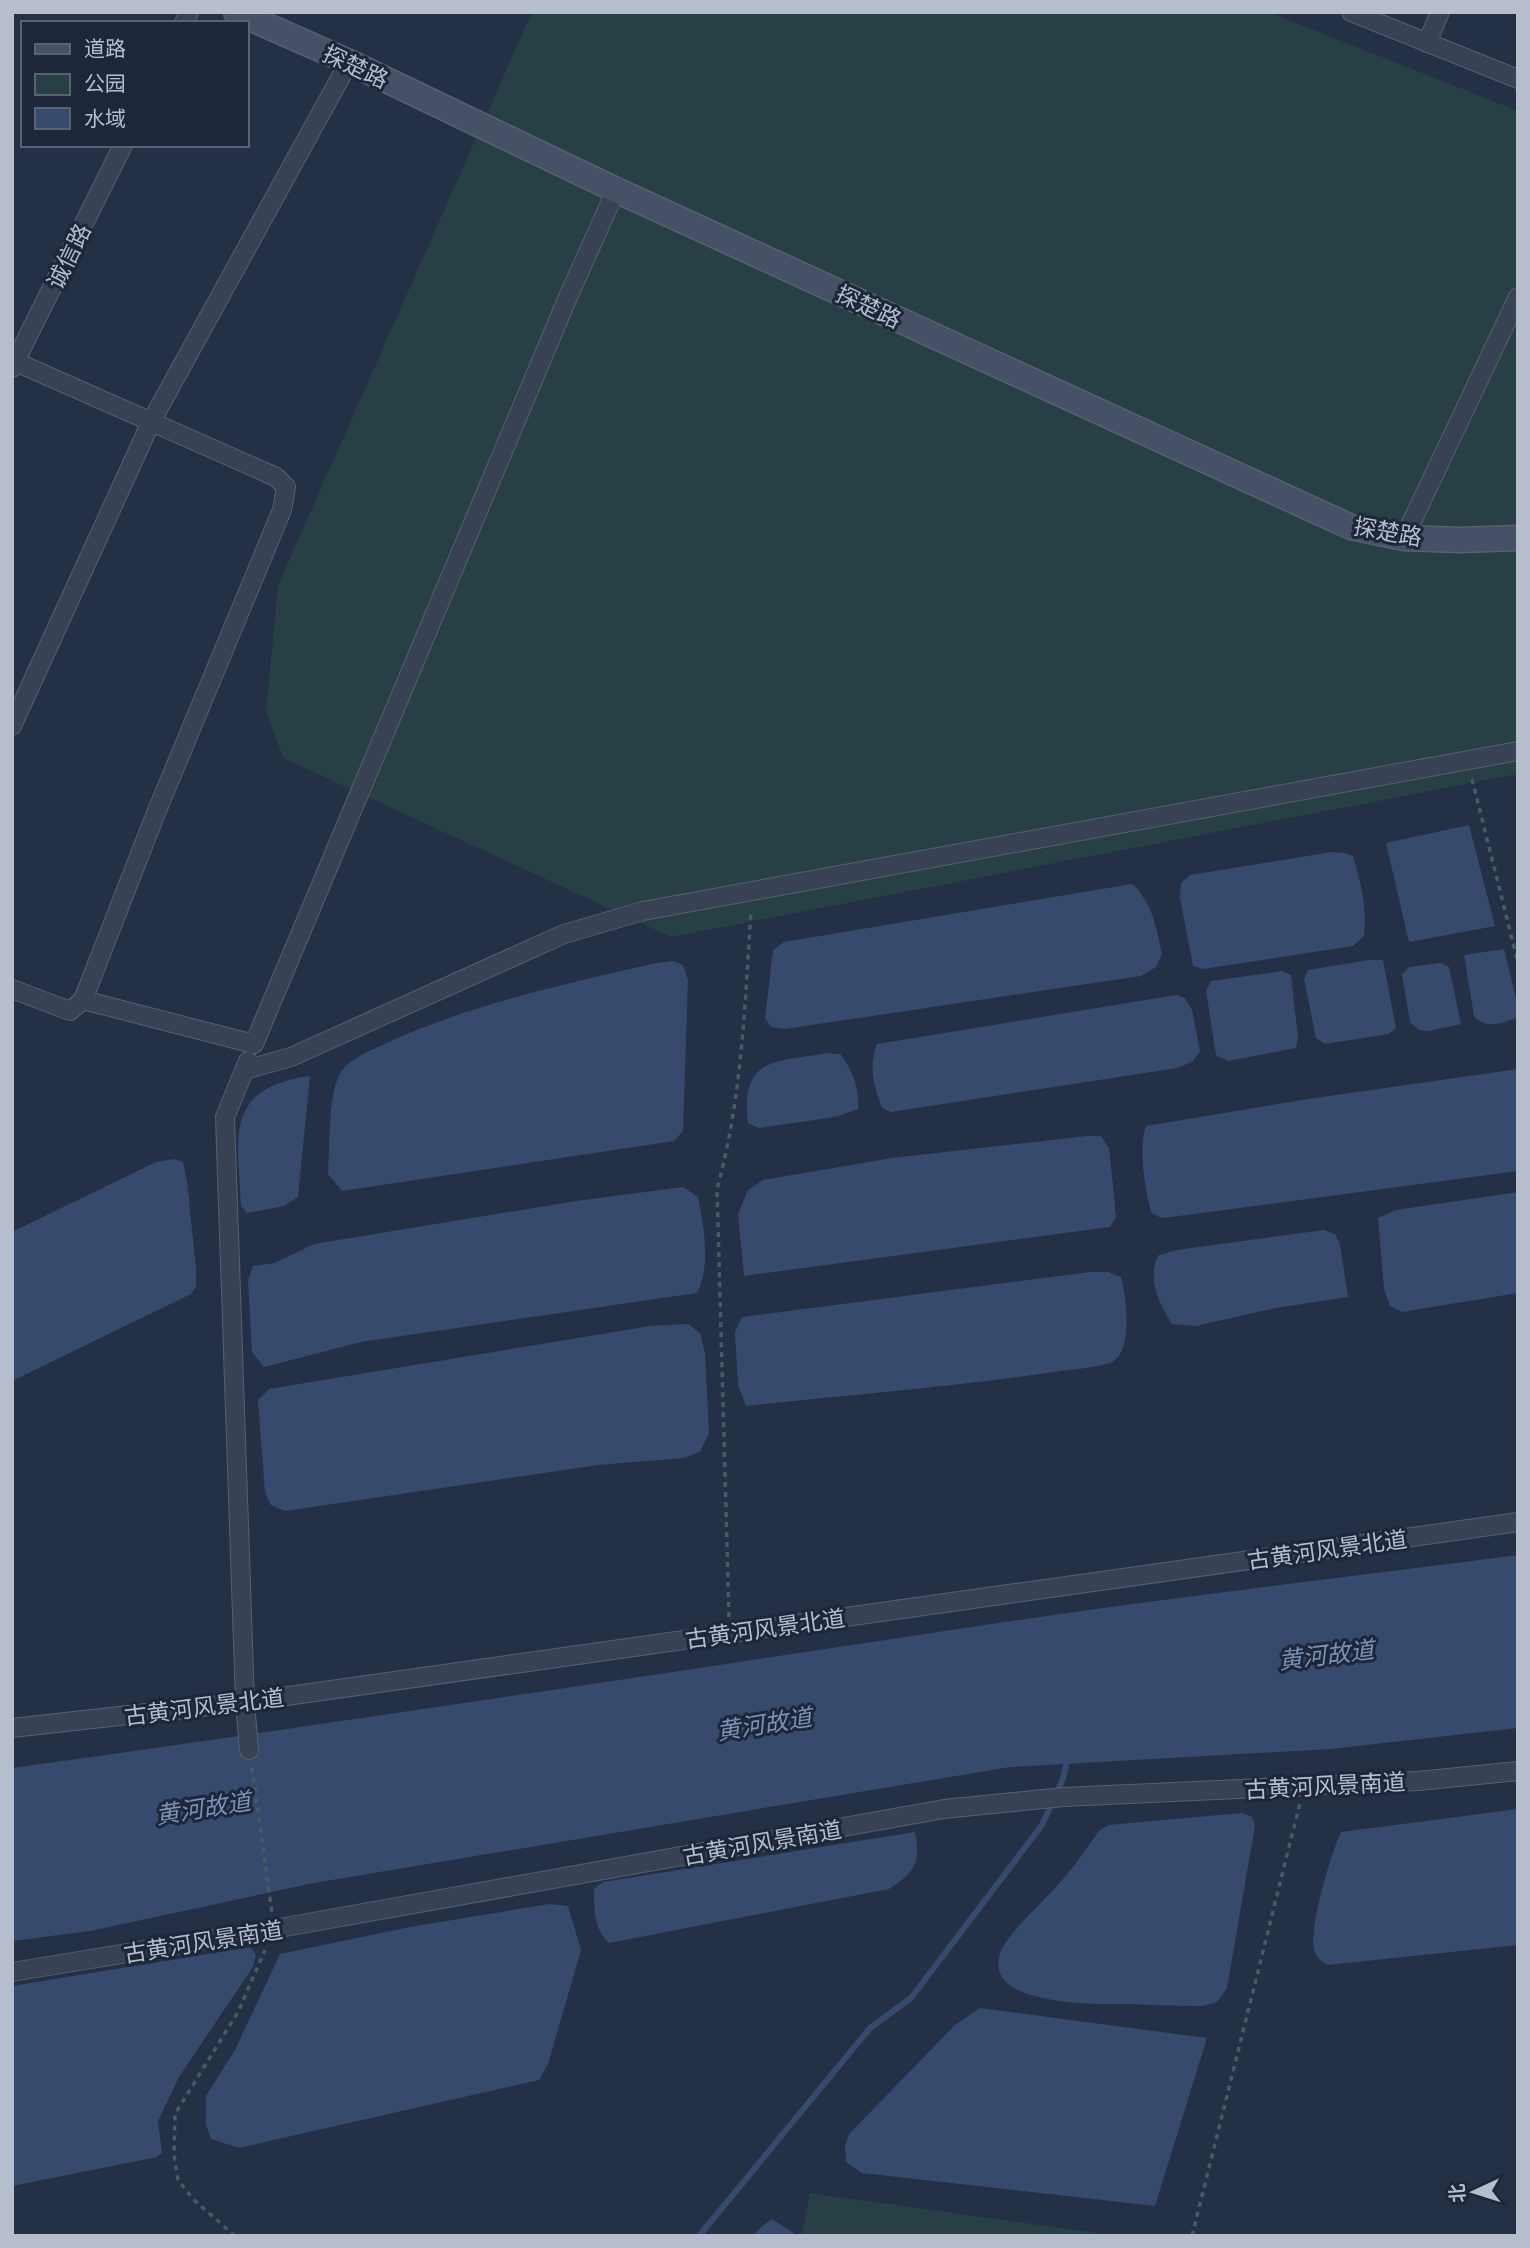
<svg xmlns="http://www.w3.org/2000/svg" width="1530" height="2248" viewBox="0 0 1530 2248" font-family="'Open Sans','Noto Sans SC',sans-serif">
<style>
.green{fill:#264045}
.water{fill:#364a6d}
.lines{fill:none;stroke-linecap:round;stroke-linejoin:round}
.stream{stroke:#364a6d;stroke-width:6}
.minor-casing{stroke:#576071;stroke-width:20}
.secondary-casing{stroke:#576071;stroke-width:27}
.path{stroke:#445d62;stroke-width:3.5;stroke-dasharray:5 5;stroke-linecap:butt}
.minor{stroke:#384254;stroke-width:18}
.secondary{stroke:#465167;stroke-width:24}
.labels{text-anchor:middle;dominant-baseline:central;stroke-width:6;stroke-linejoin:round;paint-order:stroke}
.street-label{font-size:23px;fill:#b6bece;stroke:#1d2739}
.water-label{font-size:24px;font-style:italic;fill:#7a91b8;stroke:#1d2739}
</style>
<rect width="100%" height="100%" fill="#243045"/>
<path class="green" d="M532,12H1269L1518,111V774L671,937L283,758L266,711L278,585Z
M810,2193L1119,2236H801Z"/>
<path class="water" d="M1469,825L1495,926L1409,942L1386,843Z
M1332,852L1344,853L1353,856C1361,883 1367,908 1364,936L1353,946L1203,969L1193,966L1180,898L1181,883L1190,875Z
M1132,884C1153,903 1156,927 1162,954L1156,967L1141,976L785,1029L771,1027L765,1018L773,950L784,942Z
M1504,949L1518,1007V1017C1504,1023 1485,1030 1474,1016L1464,955Z
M1369,960H1383L1396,1028L1389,1034L1325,1044L1316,1038L1304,979L1308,970Z
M673,961L683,965L688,980L683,1131L674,1141L342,1191L328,1174C330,1150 328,1099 338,1078C346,1058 371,1051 389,1042C474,1003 566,984 656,963Z
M1440,963L1449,967L1461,1024L1429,1031L1419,1030L1410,1022L1402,975L1409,967Z
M1282,971L1291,975L1298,1037L1296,1048L1228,1061L1216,1055L1206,991L1211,981Z
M1176,995L1185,998L1192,1010L1200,1051L1193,1061L1178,1068L891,1112L882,1108C874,1086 868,1066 877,1044Z
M828,1053L840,1054C852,1068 860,1090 858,1109L835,1117L759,1128L748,1123C740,1056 777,1062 828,1053Z
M1518,1069V1171L1179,1216L1161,1218L1151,1212C1145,1189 1138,1148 1146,1126L1308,1099Z
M310,1076L298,1197L284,1206L247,1213L241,1206C238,1137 223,1088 310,1076Z
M1087,1136H1101L1109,1148L1113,1186L1116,1217L1110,1227L744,1276L738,1214L748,1190L763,1180L892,1158Z
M174,1159L183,1162L187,1181L196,1268V1286L191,1294L12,1381V1232L156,1162Z
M683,1187L698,1197C704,1226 711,1266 697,1293L361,1342L264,1367L252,1352L248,1280L253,1266L275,1263L314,1244L576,1201Z
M1518,1192V1293L1402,1312L1390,1306L1384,1289L1378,1218L1396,1210Z
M1324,1230L1335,1234L1340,1244L1348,1297L1275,1308L1196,1326L1172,1324C1159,1304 1146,1277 1159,1255L1177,1250Z
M1090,1272H1108L1121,1277C1126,1296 1134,1350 1112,1362C1103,1367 1066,1370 1054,1372C952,1387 848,1395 746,1406L738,1385L735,1332L742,1317Z
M688,1324L700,1333L705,1353L709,1433L700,1452L683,1458L598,1465L285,1511L271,1505L265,1492L258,1400L269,1389L650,1326Z
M1518,1555V1728L1330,1749L1010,1767L314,1883L90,1931L12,1941V1768C330,1724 647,1676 965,1628C1148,1600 1333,1579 1518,1555Z
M1518,1809V1945L1327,1965C1320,1960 1316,1958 1314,1949C1309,1926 1331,1854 1341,1832Z
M1242,1813L1252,1817L1255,1826L1227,1988L1217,2002L1203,2006C1178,2006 1153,2005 1128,2004C1097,2004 979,2007 1001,1951C1008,1933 1050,1895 1064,1878C1077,1863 1088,1846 1099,1831L1108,1825Z
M915,1832C921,1862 915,1873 889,1889L609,1943C594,1929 594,1909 594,1889L603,1882Z
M549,1904L568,1906L581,1950L548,2064L539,2080L239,2148L211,2139L206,2124V2096L235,2050L280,1954L410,1927Z
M250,1947L256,1954L253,1967L179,2077L158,2121L162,2153L157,2157L12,2186V1986Z
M980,2008L1207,2038L1155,2206L862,2173L846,2162L845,2146L849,2134L955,2025Z
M772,2219L798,2236H753L761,2227Z"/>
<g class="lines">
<path class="stream" d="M699,2236L870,2028L911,1998L1042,1825L1063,1779L1068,1756"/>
<defs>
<path id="minor" d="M1351,12L1518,79
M184,23L189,12
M1427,43L1440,12
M16,362L276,477L286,487L282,510L156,813L83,1000
M12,368L123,145
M1404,538L1518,297
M12,726L151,422L349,62
M12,989L70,1011L83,1000L254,1044L568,297L616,190
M248,1061L225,1117L245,1702L249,1750
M245,1070L291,1057L564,934L643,911L1518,751
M12,1728L245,1702L1518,1522
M12,1972L274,1929L944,1809L1063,1797L1418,1781L1518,1771"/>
<path id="secondary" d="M236,12L349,62L616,190L1351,527L1404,538L1460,540L1518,538"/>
</defs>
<use href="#minor" class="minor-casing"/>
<use href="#secondary" class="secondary-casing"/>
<path class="path" d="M1472,779L1518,963
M729,1617L717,1189C742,1098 745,1004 751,910
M252,1768L272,1913
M235,2236L194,2200L178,2180L174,2155L175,2114L238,2012L265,1950
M1192,2236L1300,1803"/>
<use href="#minor" class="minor"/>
<use href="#secondary" class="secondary"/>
</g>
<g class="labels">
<g class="street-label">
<text transform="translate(356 66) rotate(25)">探楚路</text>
<text transform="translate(68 256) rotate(-64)">诚信路</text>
<text transform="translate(869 306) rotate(25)">探楚路</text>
<text transform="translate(1388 531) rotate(10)">探楚路</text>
<text transform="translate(1327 1549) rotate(-8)">古黄河风景北道</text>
<text transform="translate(765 1628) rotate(-8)">古黄河风景北道</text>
<text transform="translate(204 1706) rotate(-7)">古黄河风景北道</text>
<text transform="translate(1325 1785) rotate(-3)">古黄河风景南道</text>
<text transform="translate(762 1842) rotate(-10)">古黄河风景南道</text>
<text transform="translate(203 1941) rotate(-9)">古黄河风景南道</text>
</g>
<g class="water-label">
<text transform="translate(1326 1654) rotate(-7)">黄河故道</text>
<text transform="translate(764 1723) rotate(-9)">黄河故道</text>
<text transform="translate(203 1807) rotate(-9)">黄河故道</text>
</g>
</g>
<rect width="1530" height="2248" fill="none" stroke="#b6bece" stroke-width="28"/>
<rect x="21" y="21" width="228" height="126" fill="#1d2739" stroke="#5a6375" stroke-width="2"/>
<rect x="35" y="44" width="35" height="10" fill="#465167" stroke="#5a6375" stroke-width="2"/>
<text x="84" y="56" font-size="21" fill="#b6bece">道路</text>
<rect x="35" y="74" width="35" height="21" fill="#264045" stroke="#5a6375" stroke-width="2"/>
<text x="84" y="91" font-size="21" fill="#b6bece">公园</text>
<rect x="35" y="108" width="35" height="21" fill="#364a6d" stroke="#5a6375" stroke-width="2"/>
<text x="84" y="126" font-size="21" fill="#b6bece">水域</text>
<g transform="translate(1474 2192) rotate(266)" stroke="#1d2739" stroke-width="5" paint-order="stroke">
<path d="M0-5L12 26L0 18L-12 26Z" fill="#b6bece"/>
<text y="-10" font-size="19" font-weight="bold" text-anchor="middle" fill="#b6bece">北</text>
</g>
</svg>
